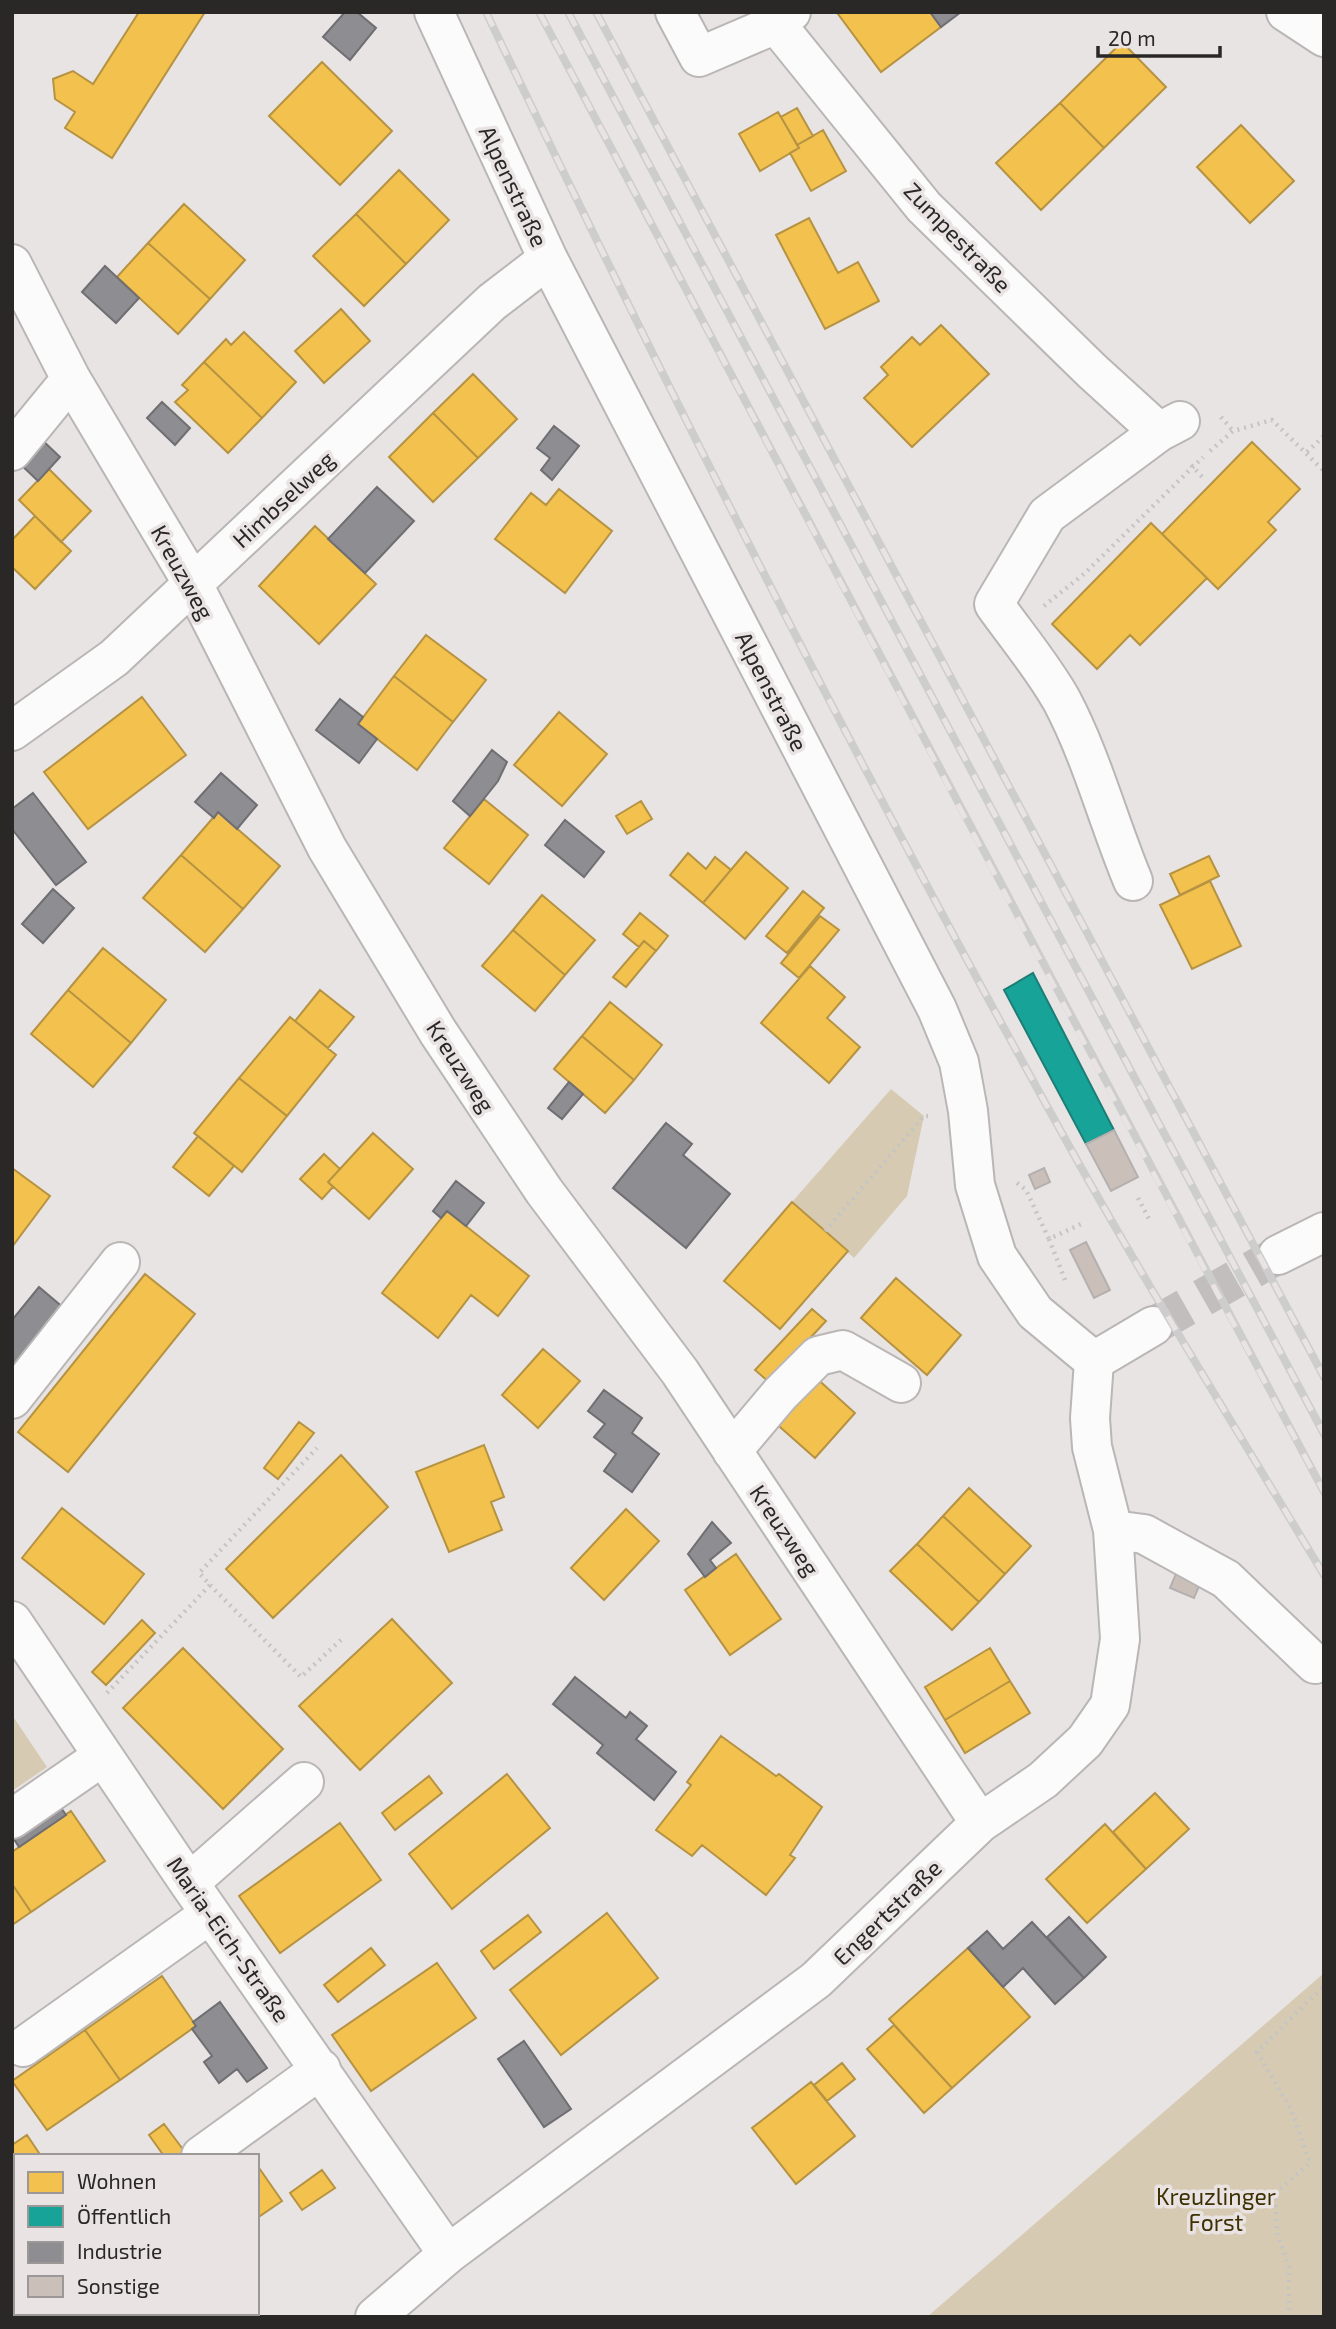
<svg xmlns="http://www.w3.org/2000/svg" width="1336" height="2329" viewBox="0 0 1336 2329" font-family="'Exo 2',sans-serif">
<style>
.green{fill:#d6cbb2}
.homes{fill:#f2c14e;stroke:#b69342;stroke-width:2}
.public{fill:#17a398;stroke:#1d7e76;stroke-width:2}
.industry{fill:#8d8d92;stroke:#6f6e72;stroke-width:2}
.building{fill:#cbc0b9;stroke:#b4b0b0;stroke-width:2}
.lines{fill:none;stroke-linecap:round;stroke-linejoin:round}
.minor-tunnel{stroke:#c3bebe;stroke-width:38;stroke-dasharray:38 19;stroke-linecap:butt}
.minor-casing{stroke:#bab6b6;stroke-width:42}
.path{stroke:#c5c4c4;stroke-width:4.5;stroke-dasharray:2 5;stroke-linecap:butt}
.minor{stroke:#fcfbfb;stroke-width:38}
.rail-casing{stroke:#cecdcd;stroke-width:8}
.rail{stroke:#eae3e3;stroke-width:5;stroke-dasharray:16;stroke-linecap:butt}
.labels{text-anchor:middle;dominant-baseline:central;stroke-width:7;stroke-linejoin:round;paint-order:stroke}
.street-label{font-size:23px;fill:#2a2727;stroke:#eae3e3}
.park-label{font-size:23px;fill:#3d3001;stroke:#eae3e3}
</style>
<rect width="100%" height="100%" fill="#e9e4e4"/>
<path class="green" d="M891,1089L924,1116L907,1196L854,1258L792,1202Z
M12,1715L47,1767L12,1791Z
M1324,1973V2317H927Z"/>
<path class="homes" d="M139,12H205L112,158L65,128L75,112L55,99L53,79L73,71L93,84Z
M841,12H930L941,27L881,72L838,14Z
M1122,42L1166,87L1104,148L1060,103Z
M322,62L392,131L340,185L269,116Z
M1060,103L1104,148L1041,210L996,163Z
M797,108L813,136L797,145L781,117Z
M778,112L799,148L760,171L739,134Z
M1241,125L1294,181L1250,223L1197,167Z
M823,130L846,171L811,191L790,153L799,148L797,145Z
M399,170L449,220L406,264L356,214Z
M184,204L245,260L210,299L148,243Z
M356,214L406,264L364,306L313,256Z
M809,218L838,273L858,262L879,301L825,329L776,235Z
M148,243L210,299L178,334L117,277Z
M341,309L370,341L324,383L295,351Z
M941,325L989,374L912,447L864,398L888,375L881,367L912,337L920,345Z
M244,332L296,382L262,418L204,362L226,339L231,345Z
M204,362L262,418L228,453L175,402L188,390L182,385Z
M473,374L517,419L478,458L433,413Z
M433,413L478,458L433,502L389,457Z
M1252,442L1300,489L1268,522L1276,530L1218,589L1162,534Z
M49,469L91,511L61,542L19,500Z
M559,489L612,531L565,593L495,539L531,493L546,505Z
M35,516L71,551L35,589L12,567V540Z
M1151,523L1207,578L1140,645L1130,635L1097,669L1052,624Z
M315,526L376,584L319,644L259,586Z
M426,635L486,680L453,722L394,676Z
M394,676L453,722L417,770L358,724Z
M142,697L186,755L88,829L44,772Z
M559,712L607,754L562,806L514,765Z
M484,799L528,835L489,884L444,848Z
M641,801L652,819L627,834L616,816Z
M218,812L280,866L243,909L181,855Z
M746,852L788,888L745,939L703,903Z
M688,853L706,869L715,857L731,870L703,903L670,875Z
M181,855L243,909L205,952L143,898Z
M1209,856L1219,876L1180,895L1170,874Z
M1210,881L1241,946L1192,969L1160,905Z
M803,891L824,908L787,953L766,936Z
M542,895L595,940L565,975L513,930Z
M640,913L668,936L656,951L644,941L639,947L623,934Z
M820,916L839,930L799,978L781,963Z
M513,930L565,975L535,1011L482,966Z
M644,941L656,951L626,987L613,977Z
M103,948L166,1000L131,1043L68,990Z
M810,966L845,997L827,1018L860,1047L829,1083L761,1023Z
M68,990L131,1043L93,1087L31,1034Z
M320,990L354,1017L328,1048L295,1021Z
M610,1002L662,1045L634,1080L582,1036Z
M290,1017L336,1055L287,1116L239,1078Z
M582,1036L634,1080L605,1113L554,1069Z
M239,1078L287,1116L242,1172L194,1133Z
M373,1133L413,1169L369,1219L328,1182Z
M198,1136L234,1166L209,1196L173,1167Z
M324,1154L340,1169L328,1182L333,1187L322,1199L300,1179Z
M12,1168L50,1196L12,1247Z
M792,1202L848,1251L780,1329L724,1281Z
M447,1211L529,1276L498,1316L471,1295L438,1338L382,1293Z
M145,1274L195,1314L68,1472L18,1432Z
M896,1278L961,1335L927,1375L861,1318Z
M812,1309L826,1321L769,1382L755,1370Z
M543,1349L580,1381L538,1428L502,1395Z
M813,1375L855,1413L815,1458L772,1420Z
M299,1422L314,1433L278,1479L264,1468Z
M484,1445L504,1497L491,1502L502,1530L449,1552L416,1472Z
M341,1455L388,1507L273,1618L226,1569Z
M969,1488L1031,1546L1005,1574L943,1516Z
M62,1508L144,1574L104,1624L22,1558Z
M626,1509L659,1541L604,1600L571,1568Z
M943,1516L1005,1574L979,1602L917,1544Z
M917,1544L979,1602L952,1630L890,1571Z
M736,1554L781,1619L730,1655L685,1590Z
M392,1619L452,1683L360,1770L299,1706Z
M142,1620L155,1633L106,1685L92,1672Z
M183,1648L283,1749L223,1809L123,1708Z
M990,1648L1010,1681L945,1720L925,1687Z
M1010,1681L1030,1713L965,1753L945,1720Z
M721,1736L776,1776L779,1774L822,1807L790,1855L795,1858L766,1895L702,1845L692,1856L656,1830L691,1785L687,1782Z
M507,1774L550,1828L452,1909L409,1854Z
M429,1776L442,1793L395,1830L382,1813Z
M1155,1793L1189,1829L1146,1869L1113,1832Z
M71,1811L105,1861L31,1912L12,1884V1852Z
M340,1823L381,1880L280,1953L239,1896Z
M1105,1824L1146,1869L1087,1923L1046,1879Z
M12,1884L31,1912L12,1925Z
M607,1913L658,1978L561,2055L510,1990Z
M528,1915L541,1932L494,1969L481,1951Z
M371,1948L385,1965L338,2002L324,1985Z
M968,1948L1030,2017L952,2088L889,2019Z
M437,1963L476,2018L371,2091L332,2035Z
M162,1976L196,2026L120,2080L85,2030Z
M894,2025L952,2088L924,2113L867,2049Z
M85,2030L120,2080L47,2130L12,2081Z
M842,2063L855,2079L827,2101L814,2085Z
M811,2082L855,2136L796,2184L752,2128Z
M164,2124L185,2152L180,2156H164L149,2135Z
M27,2135L41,2156H16L14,2197L12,2145Z
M257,2165L282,2201L257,2218Z
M322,2170L335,2188L302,2210L290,2193Z
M16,2270V2301L14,2302L12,2273Z
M16,2311V2313H51L54,2317H12Z"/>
<path class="public" d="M1033,973L1114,1130L1086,1144L1004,990Z"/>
<path class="industry" d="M345,12H357L376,28L350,60L323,37Z
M930,12H961L941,27Z
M105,266L139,298L116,323L82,292Z
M162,402L190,428L175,445L147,418Z
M554,426L579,446L552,480L541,470L550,458L537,448Z
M39,437L60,457L38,481L17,461Z
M377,487L414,521L365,573L328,539Z
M340,699L363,717L358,724L377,739L359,763L316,730Z
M492,750L507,762L498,781L470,816L453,801Z
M221,773L257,805L237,829L218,812L214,818L195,802Z
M33,793L86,862L56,885L12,829V809Z
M565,820L604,852L584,877L545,845Z
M53,889L74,908L43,943L22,924Z
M569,1082L583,1094L562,1119L548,1108Z
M666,1123L692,1144L683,1155L730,1194L686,1248L613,1188Z
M456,1181L484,1203L466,1226L447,1211L441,1218L433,1211Z
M39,1287L66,1310L12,1376V1320Z
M604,1390L642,1418L632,1433L659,1454L632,1492L604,1471L616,1454L594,1437L605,1424L588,1411Z
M712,1522L731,1543L710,1560L716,1568L705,1577L688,1554Z
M575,1677L626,1718L630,1712L647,1726L636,1739L676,1772L654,1800L597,1753L603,1745L553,1704Z
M57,1802L66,1815L19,1847L12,1836Z
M1069,1917L1106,1957L1084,1978L1047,1937Z
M1032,1922L1084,1978L1055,2004L1023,1968L1003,1987L968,1948L987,1931L1003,1949Z
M220,2002L267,2068L247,2082L237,2069L219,2083L204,2062L212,2056L192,2029L196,2026L193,2022Z
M524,2041L571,2109L544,2127L498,2059Z"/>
<path class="building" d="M1114,1130L1138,1177L1111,1191L1086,1144Z
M1044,1168L1050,1182L1035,1189L1029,1175Z
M1086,1242L1110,1290L1094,1298L1070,1250Z
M1178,1569L1202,1579L1194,1598L1170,1588Z"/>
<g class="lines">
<path class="minor-tunnel" d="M1153,1326L1278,1255"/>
<defs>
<path id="minor" d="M434,12L548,259L937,1009L959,1062L968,1111L975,1185L997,1256L1035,1312L1094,1361
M675,12L699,57L776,24L791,12
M1286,12L1324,37
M776,24L924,207L1092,371L1159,432
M12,264L71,379L193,584L327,848L438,1032L544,1191L680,1372L980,1823
M12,451L71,379
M12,731L114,658L492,302L548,259
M1133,881C1108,821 1092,758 1062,701C1043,667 1016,635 994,604L1047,515L1159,432L1180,421
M1278,1255L1324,1232
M1094,1361L1153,1326
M12,1399L120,1262
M732,1451L780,1394L818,1356L843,1350L901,1383
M1113,1530L1144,1534L1226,1579L1315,1664
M12,1621L189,1883L448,2254
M12,1819L103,1756
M189,1883L304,1782
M23,2047L210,1914
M201,2156L321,2069
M375,2317L448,2254L816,1980L980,1823L1043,1780L1085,1741L1110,1705L1120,1639L1113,1530L1092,1447L1090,1418L1094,1361"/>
</defs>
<use href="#minor" class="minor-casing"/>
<path class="path" d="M1221,417L1233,431
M1210,451L1233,431L1272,420L1324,471
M1307,452L1324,436
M1191,465L1205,480
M1044,606L1085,573L1203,457
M1017,1183L1026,1190L1049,1239
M1138,1198L1149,1219
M825,1231L924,1116H928
M1065,1280L1049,1239L1081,1224
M210,1585L301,1677L344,1637
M107,1693L210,1585L199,1573L317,1448
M1289,2317V2267L1277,2233L1275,2193L1310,2163L1291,2109L1257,2052L1324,1986"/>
<use href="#minor" class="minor"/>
<defs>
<path id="rail" d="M486,12C671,398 865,780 1073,1153C1153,1296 1240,1435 1324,1575
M539,12C801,505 1059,1000 1324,1492
M568,12L1324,1434
M596,12L1324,1377"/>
</defs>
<use href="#rail" class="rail-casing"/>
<use href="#rail" class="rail"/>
</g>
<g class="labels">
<g class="street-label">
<text transform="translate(514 186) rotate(65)">Alpenstraße</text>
<text transform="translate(958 237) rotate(46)">Zumpestraße</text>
<text transform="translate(283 499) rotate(-43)">Himbselweg</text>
<text transform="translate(183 572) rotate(61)">Kreuzweg</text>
<text transform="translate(772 691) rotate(63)">Alpenstraße</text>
<text transform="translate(461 1066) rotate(57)">Kreuzweg</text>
<text transform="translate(785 1530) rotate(56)">Kreuzweg</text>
<text transform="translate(887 1912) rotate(-44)">Engertstraße</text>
<text transform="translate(229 1939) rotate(55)">Maria-Eich-Straße</text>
</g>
<g class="park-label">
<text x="1216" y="2196">Kreuzlinger<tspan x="1216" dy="26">Forst</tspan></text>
</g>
</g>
<rect width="1336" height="2329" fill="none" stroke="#2a2727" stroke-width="28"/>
<rect x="14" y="2154" width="245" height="161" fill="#eae3e3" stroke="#9d9898" stroke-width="2"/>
<rect x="28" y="2172" width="35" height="21" fill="#f2c14e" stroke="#9d9898" stroke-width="2"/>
<text x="77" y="2189" font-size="21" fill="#2a2727">Wohnen</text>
<rect x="28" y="2206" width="35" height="21" fill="#17a398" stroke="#9d9898" stroke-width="2"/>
<text x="77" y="2224" font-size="21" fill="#2a2727">Öffentlich</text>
<rect x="28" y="2242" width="35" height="21" fill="#8d8d92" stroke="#9d9898" stroke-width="2"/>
<text x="77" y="2259" font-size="21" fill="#2a2727">Industrie</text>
<rect x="28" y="2276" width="35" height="21" fill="#cbc0b9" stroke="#9d9898" stroke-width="2"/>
<text x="77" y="2294" font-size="21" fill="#2a2727">Sonstige</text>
<path d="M1098 46v10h122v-10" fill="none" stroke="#2a2727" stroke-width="3.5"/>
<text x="1108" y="46" font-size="21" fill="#2a2727" stroke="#eae3e3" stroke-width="5" paint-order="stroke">20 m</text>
</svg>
